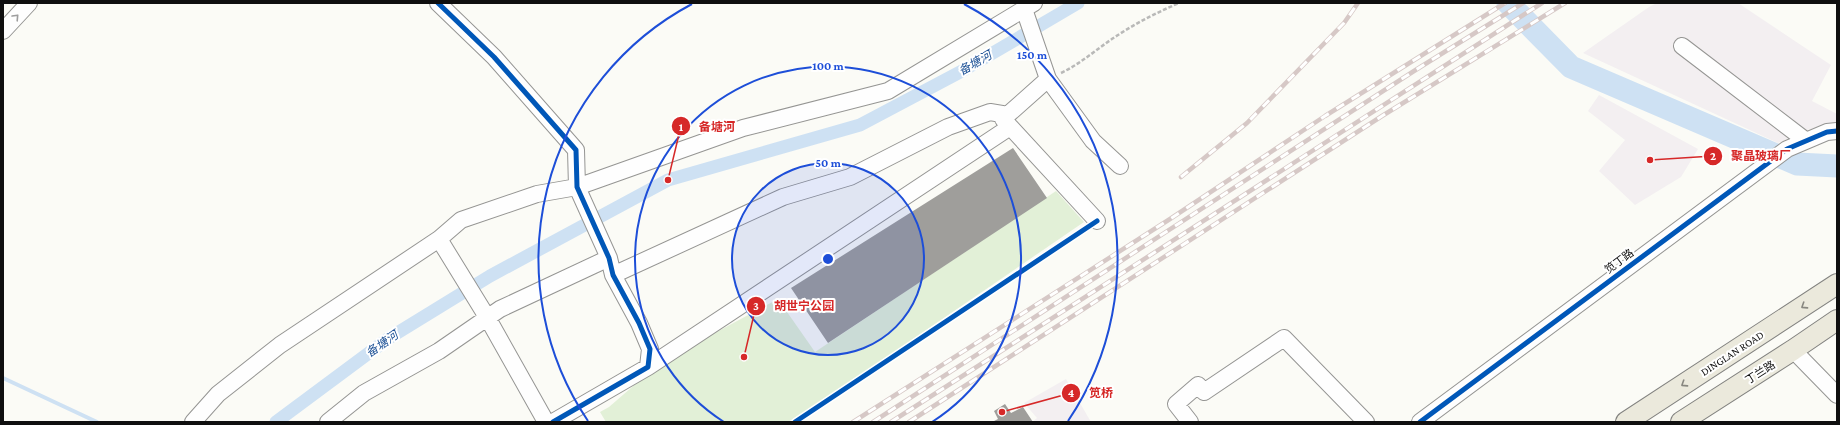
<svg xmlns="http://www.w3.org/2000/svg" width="1840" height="425" viewBox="0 0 1840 425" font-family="'Crimson Pro','Noto Sans SC',serif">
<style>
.industrial{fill:#f3eff1}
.green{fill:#e2f0d7}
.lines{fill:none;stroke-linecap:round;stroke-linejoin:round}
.stream{stroke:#cee1f3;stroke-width:4}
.canal{stroke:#cee1f3;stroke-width:13}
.river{stroke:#cee1f3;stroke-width:23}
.building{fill:#9f9e9b}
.minor-casing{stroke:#959593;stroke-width:18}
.major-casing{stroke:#838380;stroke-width:22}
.path{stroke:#b9b9b8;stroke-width:2.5;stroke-dasharray:4 2;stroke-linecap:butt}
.minor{stroke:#fefefe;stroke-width:16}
.major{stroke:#ebe9dc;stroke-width:20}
.rail-casing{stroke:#d6c8c6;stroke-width:4.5}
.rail{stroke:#fff;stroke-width:3;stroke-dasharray:9;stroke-linecap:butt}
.cycleway-casing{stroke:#fff;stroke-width:8}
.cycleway{stroke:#0057b8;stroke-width:5}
.oneway{stroke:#9e9e9e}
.oneway2{stroke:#888780}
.ring{fill:none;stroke:#1d4ed8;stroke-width:2}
.labels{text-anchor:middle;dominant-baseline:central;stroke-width:4;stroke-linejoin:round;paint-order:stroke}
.street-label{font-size:11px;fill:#0f0f0f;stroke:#fff}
.water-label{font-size:12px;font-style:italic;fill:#225598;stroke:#fff}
.centre{fill:#1d4ed8;stroke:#fff;stroke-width:2}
.ring-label{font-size:12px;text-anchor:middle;font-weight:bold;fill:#1d4ed8;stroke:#fff;stroke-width:4;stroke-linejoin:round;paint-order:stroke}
.leader{fill:none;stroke:#d62828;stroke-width:1.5}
.callout-dot{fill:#d62828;stroke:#fff;stroke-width:1.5}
.mark-label{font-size:12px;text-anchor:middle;font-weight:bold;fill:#fff}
.callout-label{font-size:12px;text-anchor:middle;font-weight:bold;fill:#d62828;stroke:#fff;stroke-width:4;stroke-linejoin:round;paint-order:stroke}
</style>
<rect width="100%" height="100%" fill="#fbfbf6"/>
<path class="industrial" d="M1657,3H1738L1831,65L1812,101L1837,114V121L1835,124L1807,130L1778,143L1583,53L1649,7Z
M1599,95L1698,149L1681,177L1635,205L1599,171L1625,140L1588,111Z
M1066,379L1091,422H1032L1037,418L1024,403Z"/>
<path class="green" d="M1056,191L1084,222L840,389L788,422H606L600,412L609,407L661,362L778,299L815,352Z"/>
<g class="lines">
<path class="stream" d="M3,378L97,422"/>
<path class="canal" d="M276,422L389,338L490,276L668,180L860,125L962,71L1078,3"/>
<path class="river" d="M1508,3L1571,67L1797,164L1837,166"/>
</g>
<path class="building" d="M1013,148L1047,198L828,343L791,288Z
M1005,404L1011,413L1023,407L1033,422H992L998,419L994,411Z"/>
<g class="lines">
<defs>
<path id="minor" d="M438,3L494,57L576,150L577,187L609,258L613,275L639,323L650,349L648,367L553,422
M1024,9L1048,79L1093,141L1120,166
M3,31L29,3
M1682,46L1805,140
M1048,79L1003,119L1097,221
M439,239L487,317L546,422
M613,275L783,197L850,177L948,127L990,112L1008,115
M1793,350L1837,395
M648,367L1010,127
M193,422L218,394L280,345L439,239L461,220L537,194L577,187L743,128L888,91L1034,3
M328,422L364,393L439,351L500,309L609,258
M1190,422L1176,404L1198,385L1204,392L1284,338L1366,422
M1420,422L1787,149L1827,132L1837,131"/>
<path id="major" d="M1626,422L1837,284
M1681,422L1793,350L1837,320"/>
</defs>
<use href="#minor" class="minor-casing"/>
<use href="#major" class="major-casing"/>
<path class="path" d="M1061,73C1082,63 1099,47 1118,35C1138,22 1158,12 1179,3"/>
<use href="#minor" class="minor"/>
<use href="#major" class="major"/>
<defs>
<path id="rail" d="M1181,177L1247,123L1344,23L1358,3
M853,422L1170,219L1325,116L1505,3
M873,422L1414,71L1523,3
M891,422L1542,3
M909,422L1382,116L1565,3"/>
</defs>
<use href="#rail" class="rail-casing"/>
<use href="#rail" class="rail"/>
<defs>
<path id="cycleway" d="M438,3L494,57L576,150L577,187L609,258L613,275L639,323L650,349L648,367L553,422
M795,422L1097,221
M1420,422L1787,149L1827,132L1837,131"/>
</defs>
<use href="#cycleway" class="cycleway-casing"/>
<use href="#cycleway" class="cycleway"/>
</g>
<defs><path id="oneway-chevron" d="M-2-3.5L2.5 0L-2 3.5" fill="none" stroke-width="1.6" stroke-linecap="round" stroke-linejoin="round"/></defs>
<use class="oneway" href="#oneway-chevron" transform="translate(16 17) rotate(-47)"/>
<g class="oneway2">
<use href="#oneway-chevron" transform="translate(1804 306) rotate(147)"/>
<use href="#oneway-chevron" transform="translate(1684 384) rotate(147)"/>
</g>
<circle cx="828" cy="259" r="96" fill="#1d4ed8" fill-opacity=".12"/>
<g class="ring">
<circle cx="828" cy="259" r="96"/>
<path d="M724 422A193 193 0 1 1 932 422"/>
<path d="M588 421A289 289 0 0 1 692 4M964 4A289 289 0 0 1 1068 421"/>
</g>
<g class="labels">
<g class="street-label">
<text transform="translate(1619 261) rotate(-37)">笕丁路</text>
<text transform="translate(1732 353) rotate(-33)">DINGLAN ROAD</text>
<text transform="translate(1760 372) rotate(-32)">丁兰路</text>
</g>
<g class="water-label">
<text transform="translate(975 63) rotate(-30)">备塘河</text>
<text transform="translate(382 344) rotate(-35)">备塘河</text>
</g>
</g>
<circle cx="828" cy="259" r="6" class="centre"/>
<g class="ring-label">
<text x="1032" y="59">150 m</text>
<text x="828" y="70">100 m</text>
<text x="828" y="167">50 m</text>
</g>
<path class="leader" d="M668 180L681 126M1650 160L1713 156M744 357L756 306M1002 412L1071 393"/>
<g class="callout-dot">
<circle cx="668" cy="180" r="4"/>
<circle cx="1650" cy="160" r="4"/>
<circle cx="744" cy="357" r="4"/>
<circle cx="1002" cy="412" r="4"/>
<circle cx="681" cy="126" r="10"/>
<circle cx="1713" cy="156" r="10"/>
<circle cx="756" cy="306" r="10"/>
<circle cx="1071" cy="393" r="10"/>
</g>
<g class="mark-label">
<text x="681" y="131">1</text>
<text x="1713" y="160">2</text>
<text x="756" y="310">3</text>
<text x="1071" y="397">4</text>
</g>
<g class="callout-label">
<text x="717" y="131">备塘河</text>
<text x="1761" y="160">聚晶玻璃厂</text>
<text x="804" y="310">胡世宁公园</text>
<text x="1101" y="397">笕桥</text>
</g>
<rect width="1840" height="425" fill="none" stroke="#0f0f0f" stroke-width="8"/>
</svg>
